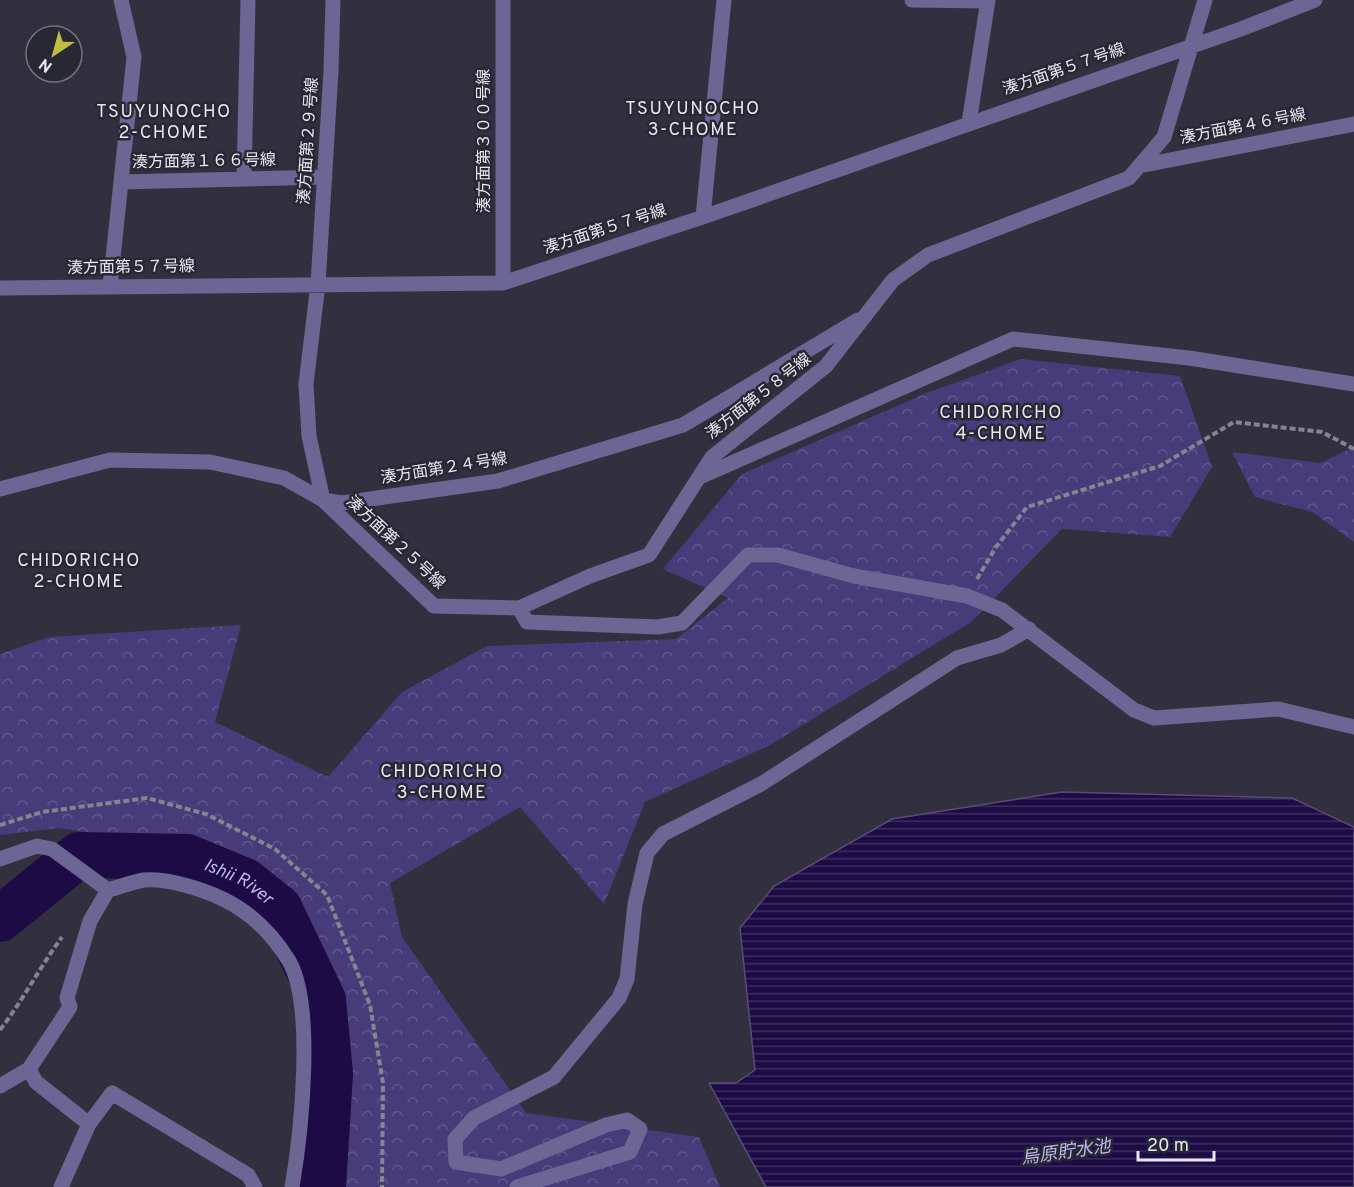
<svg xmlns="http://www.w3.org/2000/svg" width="1354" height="1187" viewBox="0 0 1354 1187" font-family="Overpass,'Noto Sans JP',sans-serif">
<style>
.forest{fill:url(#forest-crowns)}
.water{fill:url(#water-rules);stroke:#594d78;stroke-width:1.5}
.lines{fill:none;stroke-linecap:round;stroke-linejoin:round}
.river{stroke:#1c0b45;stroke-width:46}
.path{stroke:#868490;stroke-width:4;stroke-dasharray:6 3;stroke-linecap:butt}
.minor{stroke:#6b6694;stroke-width:15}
.labels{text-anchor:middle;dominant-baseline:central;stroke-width:5;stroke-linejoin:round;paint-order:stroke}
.street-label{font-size:16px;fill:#e8e7f0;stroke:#282734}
.neighbourhood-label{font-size:18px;letter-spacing:1.5px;fill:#e8e7f0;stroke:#282734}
.water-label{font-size:18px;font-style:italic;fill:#bfb9f1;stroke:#282734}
</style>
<defs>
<pattern id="forest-crowns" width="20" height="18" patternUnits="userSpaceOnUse" patternTransform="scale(1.5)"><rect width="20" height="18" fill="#473b79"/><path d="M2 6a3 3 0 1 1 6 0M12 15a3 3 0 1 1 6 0" fill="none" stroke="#62578c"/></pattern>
<pattern id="water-rules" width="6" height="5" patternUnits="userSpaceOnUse" patternTransform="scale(1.5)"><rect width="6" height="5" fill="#1c0b45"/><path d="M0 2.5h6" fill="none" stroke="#3d2f60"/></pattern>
</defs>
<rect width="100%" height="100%" fill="#32303e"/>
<path class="forest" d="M1021,359L1180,376L1212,467L1170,537L1062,529L971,622L770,745L645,802L604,904L520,807L390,883L402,937L526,1113L699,1137L720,1187H341L346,1164L324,1001L281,907L187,846L58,828L0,835V654L49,637L241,625L215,722L328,777L402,692L487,646L676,639L728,598L663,569L742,474L924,394Z
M1354,447V542L1312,512L1255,497L1232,452L1320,463Z"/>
<path class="water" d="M1062,792L1292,798L1354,827V1187H766L709,1083H736L755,1070L740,928L774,886L892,819Z"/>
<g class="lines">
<path class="river" id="s1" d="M0,919L79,855L187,857L245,881L279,908L323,1000L330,1074L323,1187"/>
<path class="path" d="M977,579L996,547L1027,507L1160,466L1234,422L1322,432L1354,449
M0,825L42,812L147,798L206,814L275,849L327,895L370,1005L383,1083L382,1187
M0,1030C23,1000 40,967 62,937"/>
<path class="minor" d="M333,0L331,71L318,284L306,384L309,436L323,500L434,606L519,608
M503,0V283
M912,0L988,1
M1205,0L1164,137L1129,178L928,255L893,280L826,366L712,457L649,555L590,576L519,608L527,622L658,627L682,623L748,555H778L854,576L967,596L1002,610L1134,710L1154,718L1278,709L1354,727
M969,123L988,0
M1139,166L1354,124
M244,178L248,0
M121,182L325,177
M703,217L724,0
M110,287L134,57L121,0
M0,288L503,283L703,217L1241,29L1315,0
M700,477L1013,339L1189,358L1354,384
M0,489L110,460L210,462L284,478L323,500L342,503L498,481L683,425L858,320
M0,859L37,846L52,849L108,890
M108,890C120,887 132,882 144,880C167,878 202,889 223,899C250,912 273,935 289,961C315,1006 301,1135 292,1187
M0,1086L29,1069
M89,1124L112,1093L248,1175L255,1187
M61,1187L89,1124L36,1082L29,1069L70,1007L67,998L90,921L108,890
M517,1187L630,1152L640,1129L627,1120L606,1125L501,1169L456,1162L455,1139L474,1118L554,1077L619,998L627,979L635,904L647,853L663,834L761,784L957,658L1001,645L1029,629"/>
</g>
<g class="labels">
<g class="street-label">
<text transform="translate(1064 70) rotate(-19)">湊方面第５７号線</text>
<text transform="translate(1243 127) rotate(-11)">湊方面第４６号線</text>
<text transform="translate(309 141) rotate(-86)">湊方面第２９号線</text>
<text transform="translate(485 141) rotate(-90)">湊方面第３００号線</text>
<text transform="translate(204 162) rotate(-1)">湊方面第１６６号線</text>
<text transform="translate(605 230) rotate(-18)">湊方面第５７号線</text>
<text transform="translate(131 268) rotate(-1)">湊方面第５７号線</text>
<text transform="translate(759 397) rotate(-38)">湊方面第５８号線</text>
<text transform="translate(444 469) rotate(-9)">湊方面第２４号線</text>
<text transform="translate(395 543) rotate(43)">湊方面第２５号線</text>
</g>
<g class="neighbourhood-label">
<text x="693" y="109">TSUYUNOCHO<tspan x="693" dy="21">3-CHOME</tspan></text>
<text x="164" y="112">TSUYUNOCHO<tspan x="164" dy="21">2-CHOME</tspan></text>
<text x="1001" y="413">CHIDORICHO<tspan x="1001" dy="21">4-CHOME</tspan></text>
<text x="79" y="561">CHIDORICHO<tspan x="79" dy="21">2-CHOME</tspan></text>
<text x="442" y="772">CHIDORICHO<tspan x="442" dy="21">3-CHOME</tspan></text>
</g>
<g class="water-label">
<text stroke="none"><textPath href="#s1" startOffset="267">Ishii River</textPath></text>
<text transform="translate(1066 1153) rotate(-8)">烏原貯水池</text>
</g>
</g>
<g transform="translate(54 54) rotate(216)"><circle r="28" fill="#282734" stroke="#75747f" stroke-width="1.5"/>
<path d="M0-4.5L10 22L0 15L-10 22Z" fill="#bebe42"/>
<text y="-9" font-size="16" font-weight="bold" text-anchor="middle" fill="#e8e7f0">N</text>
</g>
<path d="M1138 1151v9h76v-9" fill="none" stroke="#e8e7f0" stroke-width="3"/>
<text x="1147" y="1151" font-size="18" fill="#e8e7f0" stroke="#282734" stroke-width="4.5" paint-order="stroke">20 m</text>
</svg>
